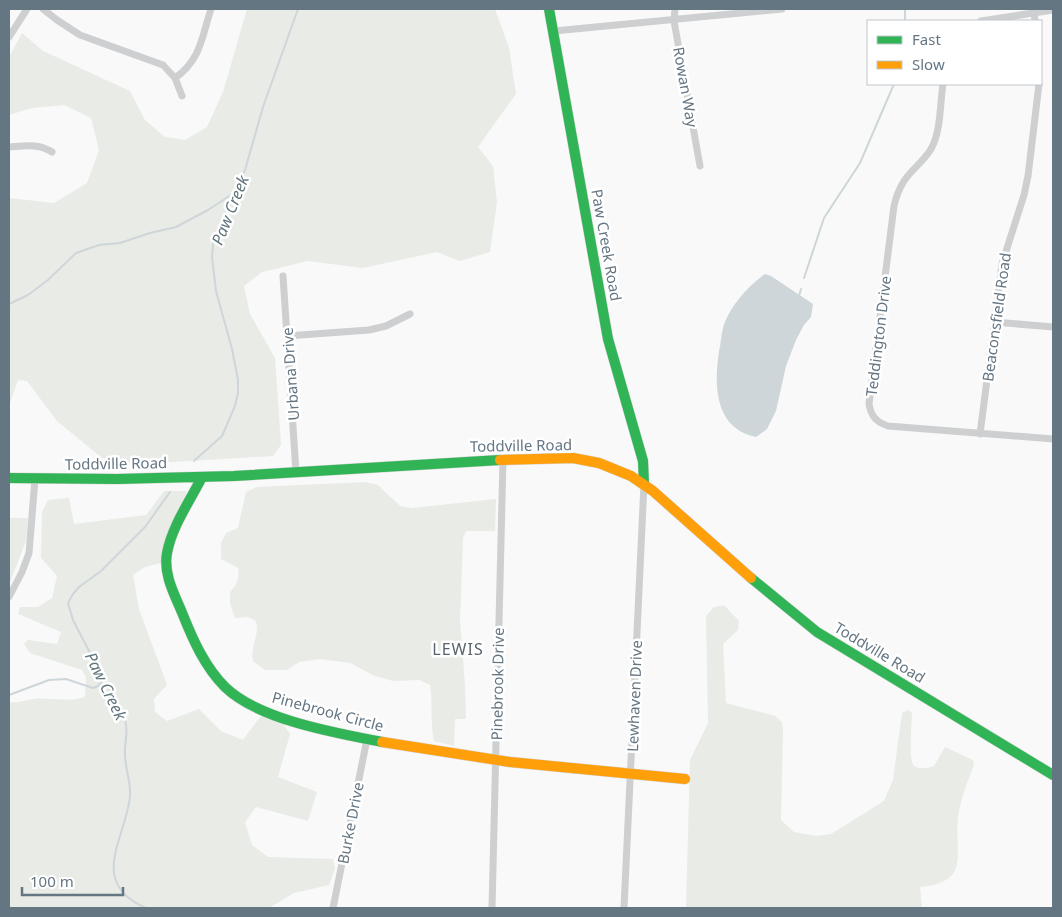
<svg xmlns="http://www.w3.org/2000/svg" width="1062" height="917" viewBox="0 0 1062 917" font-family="'Noto Sans',sans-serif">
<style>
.green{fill:#e8ebe6}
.water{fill:#ced6d9}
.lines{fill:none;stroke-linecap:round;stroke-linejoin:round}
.stream{stroke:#ced6d9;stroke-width:2}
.fast-casing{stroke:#d5d6d7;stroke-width:11}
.slow-casing{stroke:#d5d6d7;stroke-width:11}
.street{stroke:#cecfd0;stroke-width:7}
.fast{stroke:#30b455;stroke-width:10}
.slow{stroke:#ff9f0a;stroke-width:10}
.labels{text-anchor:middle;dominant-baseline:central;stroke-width:5;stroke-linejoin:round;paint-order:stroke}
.street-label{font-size:15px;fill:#657683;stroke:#fff}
.water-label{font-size:16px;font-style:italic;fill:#60757c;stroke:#fff}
.neighbourhood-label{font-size:16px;letter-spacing:1px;fill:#57646e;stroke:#fff}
</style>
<rect width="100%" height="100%" fill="#f9f9f9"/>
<path class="green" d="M247,9H495L509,48L516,94L478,147L493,166L497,202L490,252L460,261L437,252L363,268L308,261L262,272L244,286L250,314L275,358L281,445L273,456L139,464L102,458L57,421L27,381L18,380L9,406V198L54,203L87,183L99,150L91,118L64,105L32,108L9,115V57L22,33L43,51L130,91L145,120L165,137L185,140L207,127L223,92Z
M366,482L378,485L400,506L412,508L496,499L495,531H466L463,538L460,621L465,686L466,719H455L454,746L434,741C430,723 433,704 430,685L419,680L393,681L375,676L350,663L320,659L299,662L287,670H265L253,661C250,645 260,636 256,621L248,617L235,618L230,603V592C237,585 240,578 238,568L221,559V543L226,533L238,528L246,492L257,487Z
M164,491H187L168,537L161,563L145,567L133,575L139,609L167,685L154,699L155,712L167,721L199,709L221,731L243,740L257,721L262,716L284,725L290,734L278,777L317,792L308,821L256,807L245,822L252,845L268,857L333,859L335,869L329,885L294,893L269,908H11L9,906V702C17,704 25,700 33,699C51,697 66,703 85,697L86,677L82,670L30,653L24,644L28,640L57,644L61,632L18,614L20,607H38L52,598L57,576L41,558L42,512L48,500L69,498L74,524L146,515Z
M9,518H28L26,541L9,585Z
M724,605L739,621L738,630L723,644L726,703L775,716L782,722L783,730L781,820L794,832L816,836L831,834L884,801L893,780L902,713L908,710L912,713C912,722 908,760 914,766C919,770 929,768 934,766L945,747L973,760L974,765C967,782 961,799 958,817C954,854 972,882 920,887L922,908H686L690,760L708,723L706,616L714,607Z"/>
<path class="water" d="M765,274L771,276L813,304L811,317L804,325L796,340L786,366L776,411L767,429L756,437C714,428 714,385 719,351C721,344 721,335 723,328C729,307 748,286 765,274Z"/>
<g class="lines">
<path class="stream" d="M905,21V9
M804,278L824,218L860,163L894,84
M799,296L801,289
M9,304L28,295L48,280L76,253L99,245L120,243L150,233L176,227L208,210L234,193
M194,461L222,436L235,406L238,393V380L232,349L216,291L212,257L213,244L220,225L245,170L263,107L298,9
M9,695L49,680L66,679L93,688L98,686L104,679
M146,908C87,882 126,839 130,796C131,781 125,769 125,755C124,745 128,734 126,725C125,713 116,700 110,690C98,667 85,644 73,620L68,603L73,594L79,587L101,571L145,527L170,492"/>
<defs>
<path id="fast" d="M549,9L608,339L643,461L644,484
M202,477C190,501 172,526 167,553C163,575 175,595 183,615C193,640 205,667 225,687C259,720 336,733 382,742
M9,478L117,479L234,476L500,460
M751,578L817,632L1053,775"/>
<path id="slow" d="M500,460L573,458L599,463L631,476L653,491L751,578
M382,742L510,762L685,779"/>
</defs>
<use href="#fast" class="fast-casing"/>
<use href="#slow" class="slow-casing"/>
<path class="street" d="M43,9L57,20L80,35L163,65L175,78L182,96
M675,9L674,21L700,166
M1034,12L1035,21
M981,21L1053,10
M554,31L782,9
M9,37L27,9
M175,78C201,60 202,36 211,9
M943,84C940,103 941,132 931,149C924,161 912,169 904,181C899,189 896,197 894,206L869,404C871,416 876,422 888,426L1053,439
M9,147C24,146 39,143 52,152
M283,276L296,472
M994,322L1053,327
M287,336L369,330L386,326L410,314
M980,434L1002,264L1024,195L1028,176L1039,84
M9,597L22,572L29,553L35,479
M333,908L367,739
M492,908L503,459
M624,908L644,484"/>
<use href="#fast" class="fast"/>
<use href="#slow" class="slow"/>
</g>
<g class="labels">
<g class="street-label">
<text transform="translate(686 87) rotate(80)">Rowan Way</text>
<text transform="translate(607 245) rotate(80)">Paw Creek Road</text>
<text transform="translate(996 317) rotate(-82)">Beaconsfield Road</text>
<text transform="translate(878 336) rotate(-83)">Teddington Drive</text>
<text transform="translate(290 374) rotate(-94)">Urbana Drive</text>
<text transform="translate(521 445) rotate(-1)">Toddville Road</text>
<text transform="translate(116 463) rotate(-1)">Toddville Road</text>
<text transform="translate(880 652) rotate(31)">Toddville Road</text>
<text transform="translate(497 684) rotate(-89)">Pinebrook Drive</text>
<text transform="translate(634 696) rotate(-88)">Lewhaven Drive</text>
<text transform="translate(328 711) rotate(15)">Pinebrook Circle</text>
<text transform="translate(350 823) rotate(-79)">Burke Drive</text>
</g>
<g class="water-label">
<text transform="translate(230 210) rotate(-68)">Paw Creek</text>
<text transform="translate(106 686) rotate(64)">Paw Creek</text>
</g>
<g class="neighbourhood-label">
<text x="458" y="649">LEWIS</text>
</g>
</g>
<rect width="1062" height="917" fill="none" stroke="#657683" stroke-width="20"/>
<rect x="867" y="20" width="175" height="65" fill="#ffffff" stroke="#c1c8cd"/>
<rect x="877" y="36" width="25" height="8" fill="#30b455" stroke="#c1c8cd"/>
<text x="912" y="45" font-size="15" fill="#657683">Fast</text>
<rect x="877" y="61" width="25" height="8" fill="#ff9f0a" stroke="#c1c8cd"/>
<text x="912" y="70" font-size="15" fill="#657683">Slow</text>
<path d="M22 887v8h101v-8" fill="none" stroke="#657683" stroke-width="2.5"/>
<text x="30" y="887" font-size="15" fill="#657683" stroke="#ffffff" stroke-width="4" paint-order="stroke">100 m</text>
</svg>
